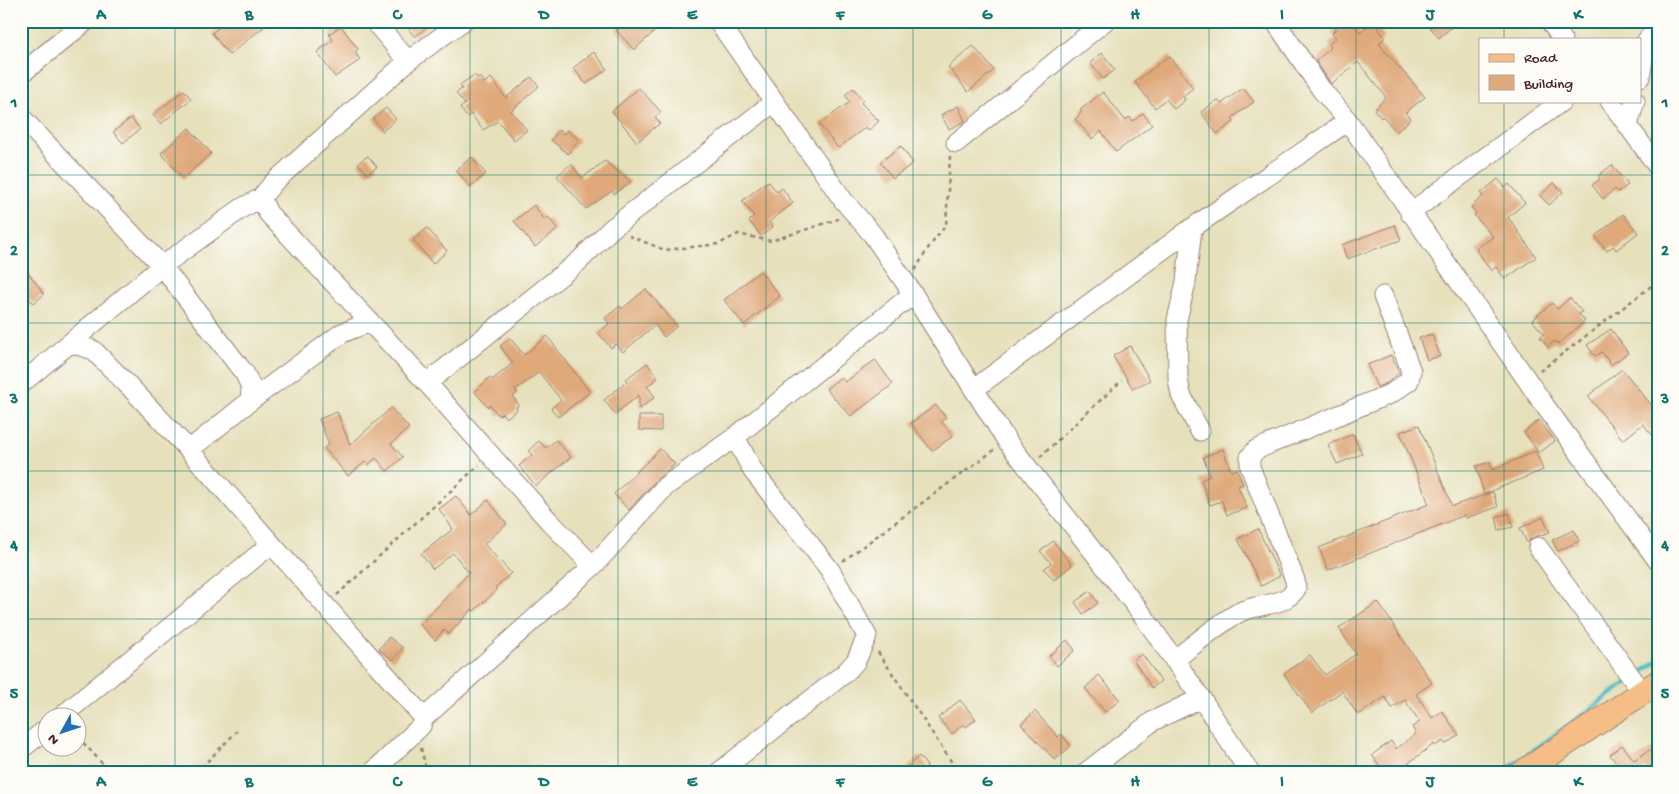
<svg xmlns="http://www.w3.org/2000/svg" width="1679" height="794" viewBox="0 0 1679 794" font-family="'Gochi Hand',sans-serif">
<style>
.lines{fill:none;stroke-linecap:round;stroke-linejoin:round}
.stream{stroke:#4cbbc4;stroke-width:4.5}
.building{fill:#dfa97a}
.minor-casing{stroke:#988073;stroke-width:21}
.major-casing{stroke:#988073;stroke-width:26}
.path{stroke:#988073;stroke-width:2.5;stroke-dasharray:4 4;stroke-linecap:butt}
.minor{stroke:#fff;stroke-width:19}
.major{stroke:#f6be86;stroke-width:24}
.grid{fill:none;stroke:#0f766e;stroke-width:1;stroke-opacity:0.55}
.neatline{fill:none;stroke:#0f766e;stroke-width:2}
.grid-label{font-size:16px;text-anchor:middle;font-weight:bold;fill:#0f766e}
</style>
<rect width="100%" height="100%" fill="#fdfcf7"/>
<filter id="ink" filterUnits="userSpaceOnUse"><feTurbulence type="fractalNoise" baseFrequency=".02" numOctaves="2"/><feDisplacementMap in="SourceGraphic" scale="10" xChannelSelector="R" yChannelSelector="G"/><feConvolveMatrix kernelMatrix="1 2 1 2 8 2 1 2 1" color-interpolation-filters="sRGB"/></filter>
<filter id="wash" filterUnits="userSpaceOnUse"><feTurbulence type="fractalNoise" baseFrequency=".0096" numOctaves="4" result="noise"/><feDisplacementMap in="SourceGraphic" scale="20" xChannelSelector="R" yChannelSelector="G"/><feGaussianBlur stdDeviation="1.12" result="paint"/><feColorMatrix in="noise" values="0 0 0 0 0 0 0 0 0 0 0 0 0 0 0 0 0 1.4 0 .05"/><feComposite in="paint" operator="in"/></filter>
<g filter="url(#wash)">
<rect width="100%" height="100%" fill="#e6e0bb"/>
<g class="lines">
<path class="stream" d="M1635,677L1658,661
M1502,773L1629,681"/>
</g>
<g id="blocks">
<path class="building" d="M227,21H271L229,55L212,33Z
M402,21H433L415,37Z
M626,21H666L634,50L616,30Z
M1330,21H1351L1360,32L1373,22L1385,37L1379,44L1425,97L1405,113L1411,119L1396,132L1383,116L1381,118L1374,110L1386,97L1358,62L1331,84L1316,61L1331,47L1329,44L1336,38L1332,33L1336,29Z
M1425,21H1459L1439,38Z
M341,26L358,49L355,52L360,60L335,77L317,52L333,40L329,34Z
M973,46L994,70L968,92L948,67Z
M594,52L607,69L586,84L573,68Z
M1102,53L1115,70L1103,79L1090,63Z
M1169,56L1193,88L1183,96L1185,100L1174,109L1166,99L1155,108L1135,82Z
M474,75L477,78L479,76L484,83L491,78L506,98L531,77L539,86L511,111L527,130L514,140L498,121L483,130L471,114L467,117L460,108L465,104L456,93L462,89L460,85Z
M639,88L661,112L655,117L660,123L637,142L612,111Z
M853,88L863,100L861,103L879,121L869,130L866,127L838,148L819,124L850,102L845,95Z
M1243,88L1254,102L1232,118L1234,122L1217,134L1201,112L1218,100L1221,104Z
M184,90L191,99L161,124L153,115Z
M1103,92L1125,120L1130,117L1133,121L1143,113L1152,125L1116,152L1101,131L1092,139L1075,119L1082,112L1080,110Z
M958,106L965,121L949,129L941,115Z
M386,108L396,119L383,131L373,119Z
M131,118L140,129L123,143L113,132Z
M189,128L211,153L183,179L161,153Z
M559,130L564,134L567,130L579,140L568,154L551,140Z
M901,146L913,163L893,178L880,162Z
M368,156L377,167L367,174L358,163Z
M472,157L486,174L470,187L456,170Z
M605,161L631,182L614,194L612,191L586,209L557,176L571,164L582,178Z
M1612,165L1628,185L1618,192L1615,189L1603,199L1592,185L1600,179L1598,176Z
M1498,179L1505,187L1509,184L1525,203L1508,217L1536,257L1505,279L1496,267L1491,271L1476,249L1493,237L1474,215L1476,213L1471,207L1483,196L1481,193Z
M768,181L777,192L782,188L793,203L769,222L773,227L761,236L749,221L754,216L742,201Z
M1554,183L1563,192L1549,205L1540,196Z
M534,205L545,220L548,217L558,229L535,247L514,221Z
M1623,214L1638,233L1616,250L1613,246L1607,251L1595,236Z
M1395,225L1401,240L1347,259L1342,245Z
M427,228L447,251L433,264L413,240Z
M21,263L44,294L34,303L29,299L21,312Z
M760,271L780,296L744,325L724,300Z
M646,289L677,326L664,337L655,325L623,352L616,344L611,348L598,333L609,324L605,318L620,306L622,309Z
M1570,298L1582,312L1579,314L1585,321L1558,344L1555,341L1548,347L1540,337L1544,334L1532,320L1552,303L1557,309Z
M1611,329L1628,353L1611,365L1602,352L1595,356L1587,345Z
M1432,334L1440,356L1427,360L1419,338Z
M547,336L590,392L558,417L551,408L561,400L539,372L515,390L518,392L513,397L519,405L516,407L517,410L506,418L502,413L499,416L490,405L488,407L475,392L490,377L492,380L513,363L500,346L510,338L524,355Z
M1130,346L1150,380L1133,389L1113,356Z
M1391,355L1399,373L1387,383L1377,387L1367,365Z
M875,360L893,384L851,416L826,389L841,377L845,382Z
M647,363L658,378L647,386L655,397L639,409V395L615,414L604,400L627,381L626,379Z
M1622,369L1658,413V442L1643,424L1623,440L1588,396Z
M936,405L946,418L941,421L953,436L932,451L911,423Z
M391,408L409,428L391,444L403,457L387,471L376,458L368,465L365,462L348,476L324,448L329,444L319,419L337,412L350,445Z
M639,416H661V431L639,430Z
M1539,420L1555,441L1539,453L1524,432Z
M1419,425L1452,506L1493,492L1498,507L1466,518L1465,515L1328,570L1319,548L1429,504L1400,432Z
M1353,434L1362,454L1337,464L1328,445Z
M556,440L571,457L536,486L519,466L532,455L528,451L539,441L546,448Z
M660,449L675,464L658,478L629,510L614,494Z
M1223,449L1231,471L1237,469L1243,484L1238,486L1247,508L1227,515L1222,501L1210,505L1201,480L1210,476L1203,457Z
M1536,451L1543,470L1484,494L1476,466L1490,462L1492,470Z
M456,496L471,515L488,500L507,524L484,544L511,573L495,588L497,590L474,611L472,609L449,634L444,630L435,640L420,625L469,573L453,553L433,569L421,554L453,529L439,509Z
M1509,513L1513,527L1499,530L1496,517Z
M1543,517L1550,532L1532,538L1527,543L1520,528Z
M1258,529L1280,576L1261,586L1238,539Z
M1574,530L1579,541L1558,551L1552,540Z
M1053,541L1072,565L1054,580L1044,569L1051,563L1040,551Z
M1090,591L1098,603L1083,614L1075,602Z
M1378,602L1432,683L1416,694L1432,718L1442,711L1459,735L1445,744L1443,741L1435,746L1434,744L1395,773H1385L1372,755L1391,741L1396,749L1416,734L1412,727L1420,722L1405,700L1392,708L1385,697L1358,715L1342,691L1312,713L1284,674L1310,655L1325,675L1356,654L1339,628Z
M389,637L403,648L393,660L379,649Z
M1067,640L1075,650L1057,666L1049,656Z
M1142,654L1161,681L1152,688L1133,660Z
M1099,675L1120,700L1105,712L1085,688Z
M960,700L976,719L966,727L963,724L952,734L938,718Z
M1035,711L1058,737L1061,734L1071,746L1055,760L1021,724Z
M1622,745L1634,760L1658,745V773H1649L1646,768L1639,773H1608L1618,765L1610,755Z
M919,756L927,766L920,773H912L907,767Z"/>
</g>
</g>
<g filter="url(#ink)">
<use href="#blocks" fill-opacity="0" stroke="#988073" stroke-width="1"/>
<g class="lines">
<defs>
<path id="minor" d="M374,21L408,61
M718,21L843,200L873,235L913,294L1007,441L1142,614L1201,698L1250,773
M1275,21L1321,89L1348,121L1545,406L1658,561
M1550,21L1562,39
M21,74L86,21
M1640,77L1646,42L1658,25
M1610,101L1658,167
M21,117L162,266L245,374L251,387L250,401
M1628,125L1635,101
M956,143L1105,21
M261,198L268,213L427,383L549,521L593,566
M1410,213L1562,101
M1192,228L1186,282L1177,320L1178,379L1181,395L1200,431
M71,343L93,350L129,386L189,450L424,718
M427,383L579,261L611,229L774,102
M21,384L162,266L242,208L261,198L273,183L408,61L463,21
M974,389L1192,228L1348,121
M189,450L250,401L342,333L370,322
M1538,547L1642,692
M1174,660C1193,646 1220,622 1240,612C1259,603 1284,607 1296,589L1295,580L1250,467V457L1256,450L1267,445L1392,393L1409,381L1411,371L1383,296
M62,716L270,545
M21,749L48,728
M372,773L421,726L424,718L593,566L666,486L735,437L913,294
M718,773L845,673L856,661L867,636L830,570L753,471L735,437
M1085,773L1153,721L1201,698"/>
<path id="major" d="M1522,773L1658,682"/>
</defs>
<use href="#minor" class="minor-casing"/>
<use href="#major" class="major-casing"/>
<path class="path" d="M629,236L665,250L719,244L738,234L771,241L838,219
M915,270L929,247L946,225L950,156
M1540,371L1658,281
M1040,457L1122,380
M843,561L994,450
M337,595L479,465
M878,652L959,773
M78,737L111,773
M421,748L427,773
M196,773L237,731"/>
<use href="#minor" class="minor"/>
<use href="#major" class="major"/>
</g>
</g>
<path class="grid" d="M175,21V773M323,21V773M470,21V773M618,21V773M766,21V773M913,21V773M1061,21V773M1209,21V773M1356,21V773M1504,21V39M1504,101V773M21,175H1658M21,323H1658M21,471H1658M21,619H1658"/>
<rect width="1679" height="794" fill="none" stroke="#fdfcf7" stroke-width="55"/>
<rect x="1479" y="38" width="162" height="65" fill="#fdfcf7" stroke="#b5a4a5"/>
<rect x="1489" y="54" width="25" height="8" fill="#f6be86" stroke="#b5a4a5"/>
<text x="1524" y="62" font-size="15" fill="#4a1f2b">Road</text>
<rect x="1489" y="75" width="25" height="15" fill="#dfa97a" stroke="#b5a4a5"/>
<text x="1524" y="88" font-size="15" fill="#4a1f2b">Building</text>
<g transform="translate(62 732) rotate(230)"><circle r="24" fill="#fdfcf7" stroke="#b5a4a5"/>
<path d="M0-4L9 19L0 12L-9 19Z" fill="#1f6fb2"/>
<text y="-8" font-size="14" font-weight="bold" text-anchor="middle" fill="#4a1f2b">N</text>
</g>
<rect x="28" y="28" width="1624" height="738" class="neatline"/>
<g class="grid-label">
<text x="101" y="19">A</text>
<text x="249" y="19">B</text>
<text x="397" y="19">C</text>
<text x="544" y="19">D</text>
<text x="692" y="19">E</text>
<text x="840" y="19">F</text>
<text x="987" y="19">G</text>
<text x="1135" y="19">H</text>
<text x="1282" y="19">I</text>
<text x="1430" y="19">J</text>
<text x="1578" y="19">K</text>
<text x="14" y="107">1</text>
<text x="1665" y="107">1</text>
<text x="14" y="255">2</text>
<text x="1665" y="255">2</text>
<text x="14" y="403">3</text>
<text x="1665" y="403">3</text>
<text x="14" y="550">4</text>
<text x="1665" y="550">4</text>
<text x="14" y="698">5</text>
<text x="1665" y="698">5</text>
<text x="101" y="786">A</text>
<text x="249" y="786">B</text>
<text x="397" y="786">C</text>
<text x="544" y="786">D</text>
<text x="692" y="786">E</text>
<text x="840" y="786">F</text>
<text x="987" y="786">G</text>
<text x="1135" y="786">H</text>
<text x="1282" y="786">I</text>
<text x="1430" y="786">J</text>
<text x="1578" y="786">K</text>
</g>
</svg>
